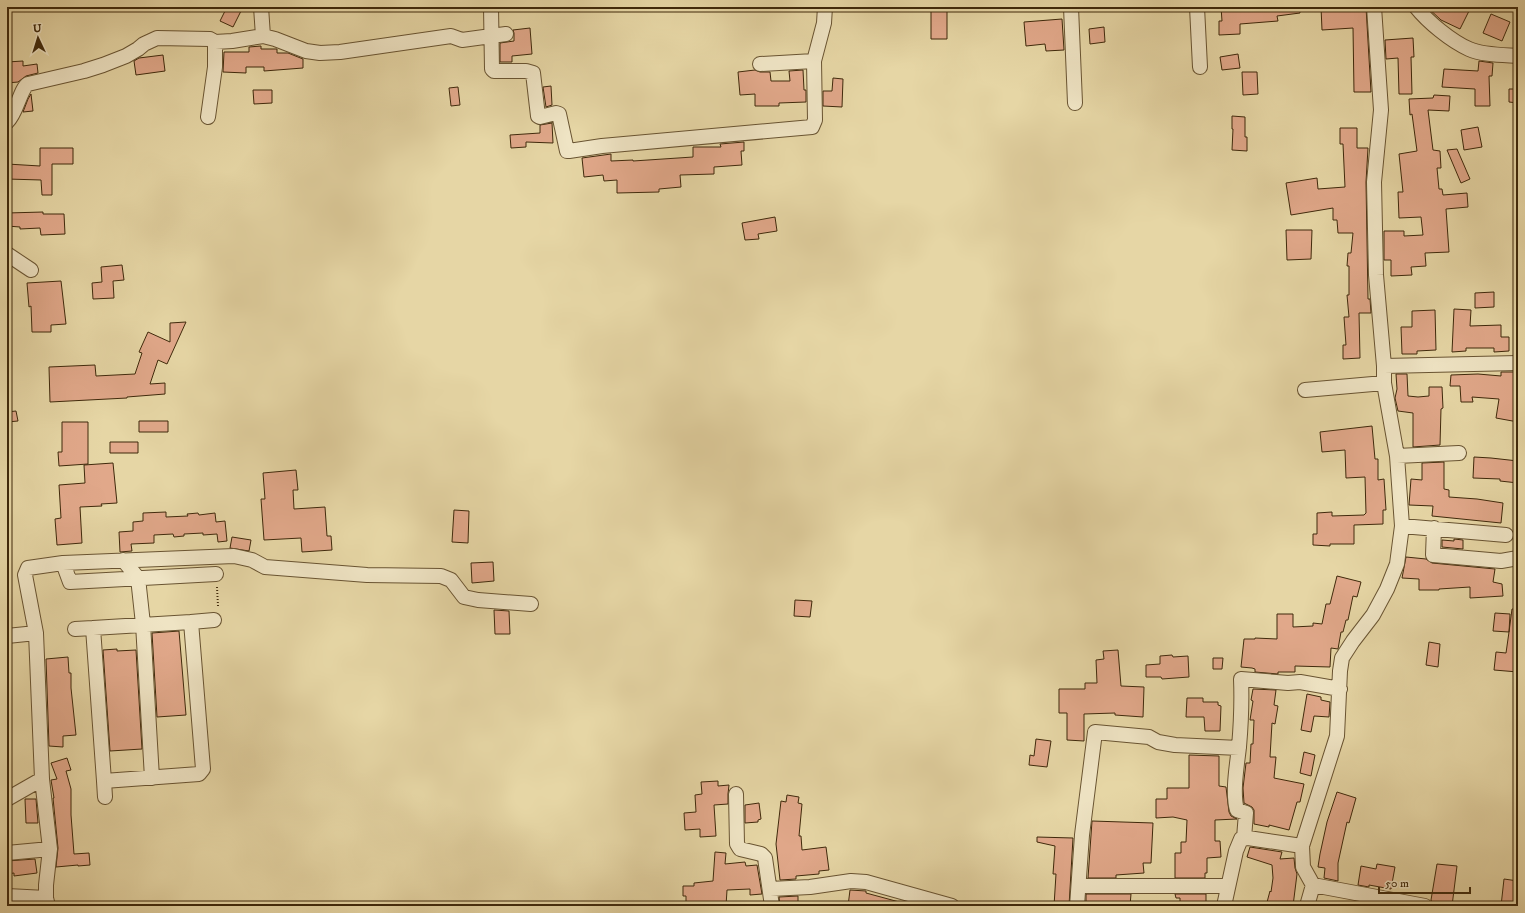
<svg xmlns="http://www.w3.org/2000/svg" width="1525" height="913" viewBox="0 0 1525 913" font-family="'IM FELL DW Pica',serif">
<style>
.building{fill:#e1a88a;stroke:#3f290b}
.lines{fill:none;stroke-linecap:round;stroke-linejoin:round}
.minor-casing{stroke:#695432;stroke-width:16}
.path{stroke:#3f290b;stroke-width:2;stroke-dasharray:1 2;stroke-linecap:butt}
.minor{stroke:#efe4c4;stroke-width:14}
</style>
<rect width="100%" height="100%" fill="#e6d6a5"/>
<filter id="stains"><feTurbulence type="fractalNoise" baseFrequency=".005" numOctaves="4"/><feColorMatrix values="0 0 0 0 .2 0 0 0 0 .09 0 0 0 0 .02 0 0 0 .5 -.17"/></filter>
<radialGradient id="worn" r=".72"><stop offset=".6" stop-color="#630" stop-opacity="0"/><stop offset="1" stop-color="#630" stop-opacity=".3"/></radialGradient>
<path class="building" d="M227,7H243L233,27L220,21Z
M1221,7H1299L1300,13L1277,16L1278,21L1240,24V34L1219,35V21H1222Z
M1321,7H1366L1371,92H1354L1353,28L1322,30Z
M1427,7H1471L1460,29L1441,20Z
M931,9H947V39H931Z
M1491,14L1510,22L1502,41L1483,33Z
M1062,19L1064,50L1046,51L1045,44L1026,46L1024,22Z
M1104,27L1105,42L1090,44L1089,29Z
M530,28L532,54L512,56V62H500V43L514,41V33L513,30Z
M1413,38L1414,57H1411L1412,94H1399L1398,58L1386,59L1385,40Z
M261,46V49H277V53H288L303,59V68L264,71V67H246V73L223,72L224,52H249V47Z
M1238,54L1240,68L1222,70L1220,57Z
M163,55L165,71L136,75L134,61L139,58Z
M23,61V66L37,64L38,73L26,76L18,82L7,83V62Z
M1479,61L1493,63L1492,76H1489L1490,106H1475V89L1442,87L1444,69L1478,71Z
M755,70L760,72H770L771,81H790L789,71L803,70L804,90H806V102L779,103V106H755V94L740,95L738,72Z
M1242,72H1257L1258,94L1243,95Z
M833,78L843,79L842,107L823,106V91H832Z
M551,86L552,105L546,107L543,87Z
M458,87L460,105L451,106L449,88Z
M1509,89H1518V103L1509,102Z
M253,90H272V103L254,104Z
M31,94L33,111L23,112L28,99Z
M1434,95L1450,96L1449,111L1428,110L1433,150L1440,151L1441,168H1437L1439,189H1442L1443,195L1467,193L1468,207L1446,209L1449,252L1425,253L1426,266L1411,267L1412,275L1391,276V260H1384V231H1404V236L1423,235L1421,217L1399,218L1398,192H1403L1399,154L1417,151L1412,114L1410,115L1409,99L1433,98Z
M1232,116L1245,117V137H1247V151L1232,150L1233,129H1232Z
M552,123L553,143L526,142V147L511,148L510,135L540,133V125Z
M1478,127L1482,147L1464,150L1461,130Z
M1340,128H1357V148H1368L1366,182L1368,299H1370L1371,313H1359L1360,358L1343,359V345H1346L1344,317H1349L1347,295H1349V266H1347L1348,253H1351L1353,233H1338L1337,220H1333V208L1291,215L1286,183L1317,178L1318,189L1345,187L1343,144H1340Z
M744,142V151H741L742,165L714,167V174L680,175L681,187L659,189V192L617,193V180L604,181L603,175L584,177L582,158L611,154V161L633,160V161L693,157V147H721L720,144Z
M40,148H73V164H52V195H42L41,180L7,179V164L40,166Z
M1457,149L1470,179L1461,183L1447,150Z
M43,212V214H64L65,234L41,235L40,228L20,229V227L7,226V213Z
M775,217L777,231L758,234L759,239L745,240L742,223Z
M1286,230H1312L1311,259L1287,260Z
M122,265L124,280L113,281L114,298L93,299L92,283L102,282L101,267Z
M61,281L66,324L51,325V332H32L31,306L29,307L27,283Z
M1494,292V307L1475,308V293Z
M1454,309L1471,310L1470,326L1501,325V337H1509V351L1494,352V348H1466V351L1452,352Z
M1435,310L1436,350L1417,351V354H1402L1401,327H1412V311Z
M186,322L167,364L158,360L150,384L165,383V394L127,397V398L50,402L49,367L95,365L96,376L135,374L142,353L139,352L148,332L170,342V323Z
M1501,372H1518V422L1496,418L1499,399L1472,397L1473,402H1461L1460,386H1450L1451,375L1478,374L1501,376Z
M1396,374H1407L1408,396L1418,397L1429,396V387H1442L1443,408L1441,409L1440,445L1413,447V413L1398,411L1395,398L1397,389Z
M16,411L18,421L7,422V412Z
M139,421H168V432H139Z
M62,422H88V464L59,466L58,452H62Z
M1372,426L1375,459H1378V480L1384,479L1386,510H1383V524L1354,525V544H1330V546L1313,545V534H1317V513L1332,512V516L1364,515L1366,513L1365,477L1346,478L1345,450L1322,452L1320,432Z
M110,442H138V453H110Z
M1474,457L1491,458L1518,461V483L1500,481V479L1473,478Z
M1444,462V489L1449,490V497L1477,499L1503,503L1501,523L1432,516L1433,506L1409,505L1411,479L1422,480V463Z
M113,463L117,503L101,504L102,506L80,507L82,543L57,545L55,519L61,518L59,485L85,483L84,465Z
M296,470L298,490H293L294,509L325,507L327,536H331L332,550L302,552L301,538L264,540L261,499H265L263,473Z
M454,510L469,511L468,543L452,542Z
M166,512V517L188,516L187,514L198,513L199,515L215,513L216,522L225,521L227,541L218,542L217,534L203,535V533L184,534V536L174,537L173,534L154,535V543L131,544L132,551L120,552L119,532L133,531V522L143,521V513Z
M232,537L251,540L249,551L230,548Z
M1454,539L1463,540V549L1442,547V540L1454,541Z
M1406,557L1426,559L1432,563L1495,569L1493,582L1502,584L1503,596L1470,598V587L1439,589V590H1419V579L1402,578Z
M493,562L494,581L472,583L471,563Z
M1337,576L1361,582L1357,597L1353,596L1348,620H1346L1343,632H1341L1338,649L1331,648L1330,667L1295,666V672H1278V674L1255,672V669L1252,668L1241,667L1244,639H1255V638L1277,639V614H1293V627L1313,626V623L1322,624L1326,604H1330Z
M795,600L812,601L810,617L794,616Z
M1512,609H1518V672L1494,670L1496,652L1506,653L1509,632L1493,631L1495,613L1510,614L1509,632Z
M494,610L509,611L510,634H495Z
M179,631L186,715L157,717L152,633Z
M1429,642L1440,644L1438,667L1426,665Z
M117,649V651L136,650L142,749L110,751L103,650Z
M1118,650L1121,686L1144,687L1143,717L1115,715V713L1084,714V741L1067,740V713H1059V689H1085V683H1097L1096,660L1104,659L1103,651Z
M1172,655L1173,657L1188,656L1189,677L1162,679L1161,677H1146V665L1160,664V656Z
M68,657L69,673H71V688L76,735L63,736V747L49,746L46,659Z
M1213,658H1223L1222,669H1213Z
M1253,689L1276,690L1274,705L1278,706L1275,724L1272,723L1270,757H1276L1274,778L1304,784L1300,802H1297L1289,830L1269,825V827L1254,824V810L1252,807L1244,803L1243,788L1246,763H1250L1251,744H1253L1254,720H1250L1253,701L1251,700Z
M1307,694L1321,697V700L1330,702L1329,717L1314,716L1311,732L1301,730Z
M1187,698H1203V702H1218V705L1221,706L1220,731H1205L1204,717H1186Z
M1036,739L1051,741L1047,767L1029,765L1030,755L1034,756Z
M1304,752L1315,755L1311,776L1300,773Z
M1189,755L1219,756V786L1226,787L1229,812L1231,816L1237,819L1215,820V841H1220L1221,857L1207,858V873H1205V878H1175V853H1181V842H1186L1187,820L1173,817L1156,818V799H1167V788H1189Z
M67,758L71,770L66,771L71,789V815L74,854L89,853L90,865L78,866V865L56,867L58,848L53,798H54L51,780L57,779L51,763Z
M718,781V786L729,785L728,794V804L714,805L716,836L700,837V829L685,830L684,813L696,812L695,795L702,794L701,782Z
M1337,792L1356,798L1349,823L1347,822L1338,863V881L1324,878L1325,868L1318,867L1320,854L1327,822Z
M787,795L799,797L798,803L802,804L799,836H801L802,850L826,847L829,870L819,871V874L796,876V879L780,880L776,844L781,801L786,802Z
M25,799H36L38,823H26Z
M759,803L761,819L758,820V822L745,823V805Z
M1092,821L1153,823L1151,863H1143L1144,873L1116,875V878H1088Z
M1037,837L1073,838L1069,906H1054L1056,874H1053L1055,846L1037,842Z
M1250,847L1282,852L1280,859L1294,858L1295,868L1297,874L1293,906H1266L1270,891L1271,892L1273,878L1272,865L1247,857Z
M715,852L726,853L725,864L745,862L746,866L757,865L762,894L750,895V889L727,890L726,906H686V896H683V886H694V883L713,881Z
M35,859L37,873L14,876V873L7,874V861Z
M1377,864L1395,867L1391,889L1369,885V887L1358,885L1361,866L1376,869Z
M1437,864L1457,866L1452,906L1433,904L1431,900Z
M1504,879L1518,881V906H1501Z
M850,890L866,891V893L903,903L902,906H848Z
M1086,894H1131L1130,906H1086Z
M1175,894H1206V906H1180V898H1176Z
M798,896V906H780L779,897Z"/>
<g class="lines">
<defs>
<path id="minor" d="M261,7L263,36
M491,7L492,69L494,71H526L533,73L538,116L540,117L556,113L559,114L567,151H569L602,146L812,127L815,120L814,61
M1071,7L1075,103
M1197,7L1200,67
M1416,7C1428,22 1451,41 1469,49C1482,55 1503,55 1518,56
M215,42L232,41L263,36L275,39L306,51L320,53L340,52L451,36L462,40L506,34
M760,64L814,61L824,23L825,7
M7,122C17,113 20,89 28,84L84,71L103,65L126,56L138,49L144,44L157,38L210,39L215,42V67L208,117
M7,254L31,270
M1384,366L1518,363
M1305,390L1384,383
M1397,456L1459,453
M1402,526L1506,535
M1434,528L1433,555L1501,561L1518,558
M123,560L138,578L143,624L152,778
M63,563L70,582L216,574
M191,622L203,769L199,774L104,781L93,628Z
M191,622L214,620
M75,629L93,628
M7,636L36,633
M104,781L105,797
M736,794L737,844L740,849L761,854L765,858L772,906
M7,799L42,779
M1244,838L1246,813L1237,810C1232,793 1237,765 1239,747C1241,724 1242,702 1241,679L1288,683L1300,682L1340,689
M1302,846L1303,867L1313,885L1425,906
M7,853L50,849
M1079,886H1228
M770,889L810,887L851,881L866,882L952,906
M7,896L46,898
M48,906L46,898V885L50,849L42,779L36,633L25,575L28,568L63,563L234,556L252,560L265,567L367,575L441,576L451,580L464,597L478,600L531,604
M1077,906L1082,835L1095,732L1149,737L1158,742L1175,745L1239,748
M1224,906L1236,851L1241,839L1248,838L1302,846L1337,736L1340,671L1342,658L1353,641L1373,615L1387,589L1397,564L1402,526L1397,456L1384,383V366L1376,275L1374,182L1381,110L1374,7
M1307,906L1313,885"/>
</defs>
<use href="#minor" class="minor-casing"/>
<path class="path" d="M217,587L218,606"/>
<use href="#minor" class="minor"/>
</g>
<rect width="1525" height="913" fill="none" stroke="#e6d6a5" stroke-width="24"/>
<rect x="8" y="8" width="1509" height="897" fill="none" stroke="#3f290b" stroke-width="2"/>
<rect x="12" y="12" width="1501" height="889" fill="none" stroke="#3f290b"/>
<g transform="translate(38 38) rotate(356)" stroke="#efe4c4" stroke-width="3" paint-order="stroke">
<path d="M0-3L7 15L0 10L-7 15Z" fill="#3f290b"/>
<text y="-6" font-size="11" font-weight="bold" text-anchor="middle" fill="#3f290b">U</text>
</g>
<path d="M1379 887v6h91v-6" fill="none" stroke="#3f290b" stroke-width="2"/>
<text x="1385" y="887" font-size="12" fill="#3f290b" stroke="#efe4c4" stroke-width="3" paint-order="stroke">50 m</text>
<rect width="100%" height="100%" filter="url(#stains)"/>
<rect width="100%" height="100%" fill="url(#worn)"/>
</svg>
